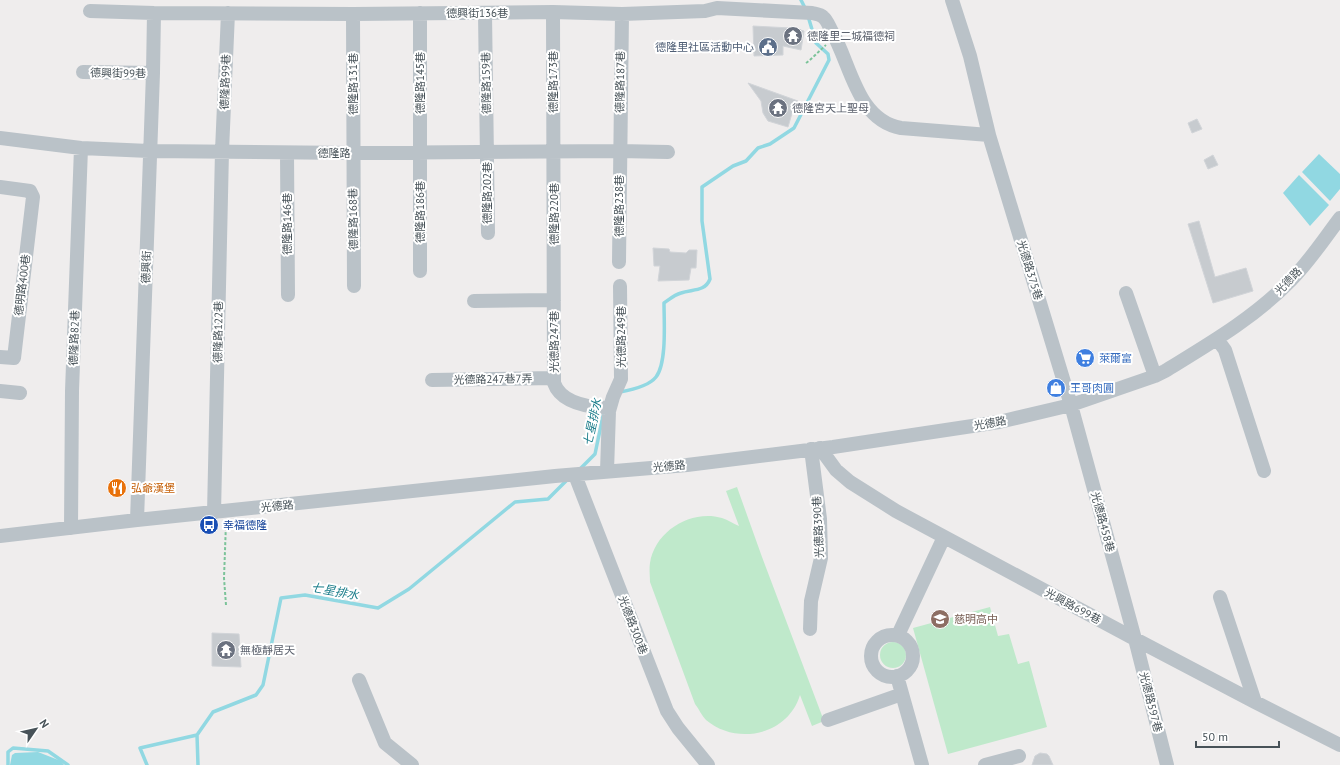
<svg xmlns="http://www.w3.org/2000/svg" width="1340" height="765" viewBox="0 0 1340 765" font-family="'PT Sans','Noto Sans TC',sans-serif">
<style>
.green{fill:#bfe9cb}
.water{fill:#91d8e2}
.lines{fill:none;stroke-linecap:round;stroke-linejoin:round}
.stream{stroke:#91d8e2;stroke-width:3.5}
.building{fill:#c7cbcf;stroke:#d1d4d8}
.path{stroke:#7bc399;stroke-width:2;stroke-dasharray:3 2;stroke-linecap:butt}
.minor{stroke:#bac2c8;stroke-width:14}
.labels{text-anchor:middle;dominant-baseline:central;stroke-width:4;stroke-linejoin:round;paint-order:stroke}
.street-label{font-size:11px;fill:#475258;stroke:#fff}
.worship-label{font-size:11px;fill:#5b616d;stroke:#fff;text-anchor:start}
.service-label{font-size:11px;fill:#4e5e75;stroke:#fff;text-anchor:end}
.shop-label{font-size:11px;fill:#366cbe;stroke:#fff;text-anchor:start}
.food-label{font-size:11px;fill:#c56008;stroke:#fff;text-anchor:start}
.transit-label{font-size:11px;fill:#164399;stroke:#fff;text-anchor:start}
.education-label{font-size:11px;fill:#785e54;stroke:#fff;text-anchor:start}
.water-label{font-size:12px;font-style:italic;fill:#1a7d8a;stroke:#fff}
</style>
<rect width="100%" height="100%" fill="#efeded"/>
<path class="green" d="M737,487L762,557L824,721L812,726L800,695C788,735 737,746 706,720C702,716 699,709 695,704L650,582C650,576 649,569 650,563C655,531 691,509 722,518C728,520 734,524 739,526L726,491Z
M990,607L998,636L1009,634L1018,664L1029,661L1047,727L948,754L913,628Z
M880 655a13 13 0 1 1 26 0a13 13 0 1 1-26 0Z"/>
<path class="water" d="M1319,154L1340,174V189L1330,201L1302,172Z
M1299,175L1329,205L1310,226L1283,193Z
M38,752L61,761L64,765H10L12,755L15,753Z"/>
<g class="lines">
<path class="stream" d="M801,0L805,8
M620,392C631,390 649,386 656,377C667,363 664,321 664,303C670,299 674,295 681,293C692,289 705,292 710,279L702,221V187L733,166L746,161L758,148L770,144L794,128L829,60L828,54L816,43L808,16
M579,470L595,454L603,416
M8,765V752L13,748L48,751L68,765
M147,765L140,748L197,735
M198,765L197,735L213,712L256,695L263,685L281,598L305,595L378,608L409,589L515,502L548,499L568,479"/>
</g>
<path class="building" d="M753,26L791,28V27L804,31L801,50L783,46V55L754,56Z
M748,83L798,101L793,110L788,127L768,121L763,113L761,101Z
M1197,119L1202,129L1192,133L1188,123Z
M1213,155L1218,165L1208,169L1204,160Z
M1199,221L1215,277L1246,268L1253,291L1213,303L1188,224Z
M653,248L669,249L670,252L686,253L689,250H697L696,268H691L689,280L658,281L660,266H654Z
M212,633L239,634L241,667L212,666Z
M1040,753L1047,754L1049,756L1053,765H1032L1035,756Z"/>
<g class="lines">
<path class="path" d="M806,63C813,58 819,51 826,45
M226,605L224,578L226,523"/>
<path class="minor" d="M952,0L970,56L989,135
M90,11L154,13L353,14L553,12L622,14L705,11L717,8L812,13C816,14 820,14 823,17C827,20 829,26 831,30C851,63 856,120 901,128L989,135L1071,405L1135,639L1167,765
M553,12L554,383C561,403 588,407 606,408L609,411
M485,13L488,233
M353,14L354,286
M83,72L153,73
M0,138L81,148L149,151L352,153L619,151L668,152
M287,153L288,295
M0,187L30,191L33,197L14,358L0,357
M619,262L622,14
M420,271V13
M1126,293L1155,376
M474,301L554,300
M1217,339L1225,350L1264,471
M432,380L554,378
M0,391L20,393
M820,448L836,470L850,482L896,511L1135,639L1255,702L1340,745
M607,471L609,411L613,397L621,379L620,286
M575,475L667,711L678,728L708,765
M214,513L222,151L228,13
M137,520L153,73L154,13
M71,528L72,391L81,148
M0,536L137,520L555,476L687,465L833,447L999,422L1071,405L1155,376L1165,371C1209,344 1254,318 1291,280C1309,262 1324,239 1340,218
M1220,597L1255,702
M810,629L811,601L821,558L820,519L811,449
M898,635L944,537
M871 656a21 21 0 1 1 42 0a21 21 0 1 1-42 0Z
M897,676L922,765
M359,680L385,743L412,765
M828,720L902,694
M985,765L1019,756"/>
</g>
<defs>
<symbol id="temple-disc" viewBox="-11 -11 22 22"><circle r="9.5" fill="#6b7280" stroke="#fff"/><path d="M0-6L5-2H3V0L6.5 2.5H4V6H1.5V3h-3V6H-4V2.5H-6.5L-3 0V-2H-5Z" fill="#fff"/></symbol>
<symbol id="civic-disc" viewBox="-11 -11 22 22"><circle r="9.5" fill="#5c6f8a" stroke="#fff"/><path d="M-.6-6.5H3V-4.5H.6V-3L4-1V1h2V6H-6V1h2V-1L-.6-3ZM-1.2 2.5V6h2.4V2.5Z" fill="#fff"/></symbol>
<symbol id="supermarket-disc" viewBox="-11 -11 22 22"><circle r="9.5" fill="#3f7fe0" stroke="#fff"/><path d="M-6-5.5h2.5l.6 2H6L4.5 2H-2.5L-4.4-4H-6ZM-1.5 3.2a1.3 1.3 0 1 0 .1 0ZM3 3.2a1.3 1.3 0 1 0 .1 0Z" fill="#fff"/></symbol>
<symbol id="shop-disc" viewBox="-11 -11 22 22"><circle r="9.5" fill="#3f7fe0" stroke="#fff"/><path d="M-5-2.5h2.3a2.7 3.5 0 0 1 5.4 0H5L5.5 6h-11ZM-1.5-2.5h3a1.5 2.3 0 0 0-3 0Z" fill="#fff"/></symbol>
<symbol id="restaurant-disc" viewBox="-11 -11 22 22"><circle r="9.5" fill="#e8710a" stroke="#fff"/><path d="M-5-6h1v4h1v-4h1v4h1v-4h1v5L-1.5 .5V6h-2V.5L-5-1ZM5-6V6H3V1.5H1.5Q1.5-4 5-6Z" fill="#fff"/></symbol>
<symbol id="bus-disc" viewBox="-11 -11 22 22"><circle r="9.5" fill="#1a4fb4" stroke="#fff"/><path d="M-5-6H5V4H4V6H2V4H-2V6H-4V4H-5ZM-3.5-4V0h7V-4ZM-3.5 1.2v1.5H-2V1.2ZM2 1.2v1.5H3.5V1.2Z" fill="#fff"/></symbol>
<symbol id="school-disc" viewBox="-11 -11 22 22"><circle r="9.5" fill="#8d6e63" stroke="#fff"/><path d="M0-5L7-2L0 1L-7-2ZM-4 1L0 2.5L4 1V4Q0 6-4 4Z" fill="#fff"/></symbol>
</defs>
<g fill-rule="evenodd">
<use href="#temple-disc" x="782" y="25" width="22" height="22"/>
<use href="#civic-disc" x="757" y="36" width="22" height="22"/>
<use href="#temple-disc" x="767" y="97" width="22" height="22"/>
<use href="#supermarket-disc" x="1074" y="347" width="22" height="22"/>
<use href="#shop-disc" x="1045" y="377" width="22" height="22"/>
<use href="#restaurant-disc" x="106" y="477" width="22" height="22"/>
<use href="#bus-disc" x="198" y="514" width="22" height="22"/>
<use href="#school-disc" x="929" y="608" width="22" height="22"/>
<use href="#temple-disc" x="215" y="639" width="22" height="22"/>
</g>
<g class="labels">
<g class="street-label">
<text x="477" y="13">德興街136巷</text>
<text transform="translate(118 73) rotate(1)">德興街99巷</text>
<text transform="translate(225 82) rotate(-88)">德隆路99巷</text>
<text transform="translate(553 82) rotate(-90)">德隆路173巷</text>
<text transform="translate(620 82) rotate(-89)">德隆路187巷</text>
<text transform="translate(420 83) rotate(-90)">德隆路145巷</text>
<text transform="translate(486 83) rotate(-91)">德隆路159巷</text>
<text transform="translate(353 84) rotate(-90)">德隆路131巷</text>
<text x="334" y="153">德隆路</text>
<text transform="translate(487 193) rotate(-90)">德隆路202巷</text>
<text transform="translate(619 206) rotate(-90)">德隆路238巷</text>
<text transform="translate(420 212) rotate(-90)">德隆路186巷</text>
<text transform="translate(554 214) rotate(-90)">德隆路220巷</text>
<text transform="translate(353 219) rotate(-91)">德隆路168巷</text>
<text transform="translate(287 224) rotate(-90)">德隆路146巷</text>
<text transform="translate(146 267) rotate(-88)">德興街</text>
<text transform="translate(1030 270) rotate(73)">光德路375巷</text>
<text transform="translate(1288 281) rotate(-46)">光德路</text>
<text transform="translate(22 285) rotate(-83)">德明路400巷</text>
<text transform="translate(218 332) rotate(-89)">德隆路122巷</text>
<text transform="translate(621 337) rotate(-90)">光德路249巷</text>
<text transform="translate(74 338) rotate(-88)">德隆路82巷</text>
<text transform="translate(554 342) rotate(-90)">光德路247巷</text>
<text transform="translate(493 379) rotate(-1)">光德路247巷7弄</text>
<text transform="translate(990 423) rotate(-10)">光德路</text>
<text transform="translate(669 466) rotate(-5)">光德路</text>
<text transform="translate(277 506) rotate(-6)">光德路</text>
<text transform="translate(1103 522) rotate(75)">光德路458巷</text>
<text transform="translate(818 527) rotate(-93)">光德路390巷</text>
<text transform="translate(1073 606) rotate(28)">光興路699巷</text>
<text transform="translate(633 625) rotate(69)">光德路300巷</text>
<text transform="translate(1151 702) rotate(76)">光德路597巷</text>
</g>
<g class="worship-label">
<text x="807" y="36">德隆里二城福德祠</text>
<text x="792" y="108">德隆宮天上聖母</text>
<text x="240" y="650">無極靜居天</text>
</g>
<g class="service-label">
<text x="754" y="47">德隆里社區活動中心</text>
</g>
<g class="shop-label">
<text x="1099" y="358">萊爾富</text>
<text x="1070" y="388">王哥肉圓</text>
</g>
<g class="food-label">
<text x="131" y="488">弘爺漢堡</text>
</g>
<g class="transit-label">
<text x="223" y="525">幸福德隆</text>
</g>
<g class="education-label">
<text x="954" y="619">慈明高中</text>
</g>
<g class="water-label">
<text transform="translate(592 422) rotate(-78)">七星排水</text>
<text transform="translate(335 591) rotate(10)">七星排水</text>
</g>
</g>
<g transform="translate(36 729) rotate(56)" stroke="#ffffff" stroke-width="3" paint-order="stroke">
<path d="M0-3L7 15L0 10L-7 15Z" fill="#475258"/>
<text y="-6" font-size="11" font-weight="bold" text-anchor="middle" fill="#475258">N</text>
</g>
<path d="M1196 741v6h83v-6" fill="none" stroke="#475258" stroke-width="2"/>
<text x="1202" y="741" font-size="12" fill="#475258" stroke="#ffffff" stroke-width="3" paint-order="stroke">50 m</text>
</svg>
